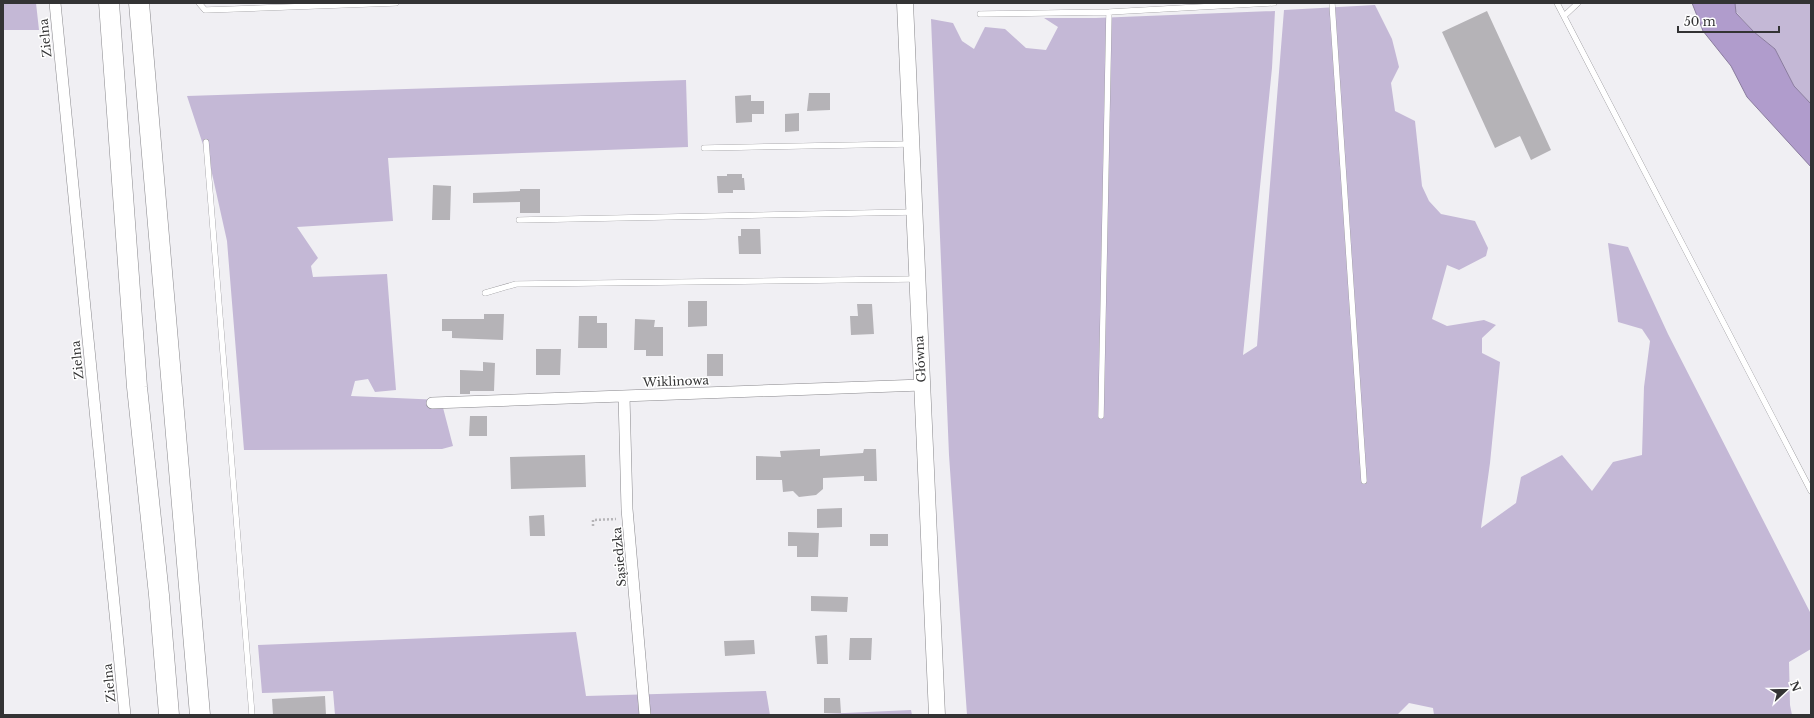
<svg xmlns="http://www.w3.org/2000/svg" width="1814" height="718" viewBox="0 0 1814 718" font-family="'Libre Baskerville',serif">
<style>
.green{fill:#c4b8d6}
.water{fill:#b09ccc;stroke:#8a7c9e}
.building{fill:#b5b3b7}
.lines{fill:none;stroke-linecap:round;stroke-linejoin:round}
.service-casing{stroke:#89888c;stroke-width:6}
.minor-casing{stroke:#89888c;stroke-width:12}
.secondary-casing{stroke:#89888c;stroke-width:17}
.motorway-casing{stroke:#89888c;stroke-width:21}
.path{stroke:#b6b5b8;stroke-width:2.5;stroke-dasharray:2 2;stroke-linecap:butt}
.service{stroke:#fff;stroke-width:5.5}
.minor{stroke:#fff;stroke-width:11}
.secondary{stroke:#fff;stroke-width:16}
.motorway{stroke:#fff;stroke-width:20}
.labels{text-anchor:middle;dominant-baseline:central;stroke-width:3;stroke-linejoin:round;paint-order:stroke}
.street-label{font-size:12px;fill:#333334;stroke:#fff}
</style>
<rect width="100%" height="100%" fill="#f0eff3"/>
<path class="green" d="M3,3H36L39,30H3Z
M1735,3H1811V104L1794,86L1775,49L1754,32L1736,12Z
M1375,5L1392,39L1399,67L1391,83L1395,111L1415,121L1422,186L1429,201L1441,214L1475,221L1488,248L1486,256L1459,270L1447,265L1432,319L1447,326L1484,320L1496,325L1482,338V353L1500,362L1490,463L1481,528L1516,503L1521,477L1562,455L1592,491L1613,462L1642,455L1644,387L1650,341L1642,329L1618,322L1608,243L1628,247L1668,334L1811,614V649L1789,662L1790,705L1792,715H1434L1433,708L1409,703L1397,715H967L949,455L931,19L953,23L962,41L974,49L985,27L1005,29L1026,48L1046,50L1058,27L1044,18H1096L1275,11L1272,68L1243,355L1257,346L1284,10Z
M686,80L688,147L388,158L393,221L297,227L318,258L311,266L313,277L387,274L396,390L375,392L368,379L355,381L351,396L441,400L453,446L442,449L244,450L227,241L211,169L187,96Z
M576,632L586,696L766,691L770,715H335L333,691L262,693L258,645Z
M911,710L912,715H801Z"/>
<path class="water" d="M1692,3H1735L1736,13L1754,32L1775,49L1794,86L1811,104V167L1747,97L1731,66L1703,31Z"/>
<path class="building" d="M1487,11L1551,150L1531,160L1520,136L1495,148L1442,32Z
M809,93H830V110L807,111Z
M751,95V101H764V114H752V122L736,123L735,96Z
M799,113V131L785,132V114Z
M727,174H742V178H744L745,190H733V193H718L717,176H727Z
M433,185L451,186L450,220H432Z
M520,189H540V213H520V202L473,203V193L520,191Z
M741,229H760L761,254H739L738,236H741Z
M688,301H707V326L688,327Z
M857,304H872L874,334L851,335L850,316H858Z
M484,314H504L503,340L452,338V331H442V319H484Z
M579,316H597V323H607V348H578Z
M635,319L655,320L654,327H663V356H646V350H634Z
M536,349H561L560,375H536Z
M707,354H723V376H707Z
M483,362L495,363L494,391H470V394H460V370L483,371Z
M470,416H487V436H469Z
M820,449V456L863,453L864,449H876L877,481H864V476L823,478V489L816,495L799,497L793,491L783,492L782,480H756V456L781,457L780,451Z
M585,455L586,487L511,489L510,457Z
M842,508V527L817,528V509Z
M544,515L545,536H530L529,516Z
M788,532L819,533L818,557H797V546H788Z
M870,534H888V546H870Z
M811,596L848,597L847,612L811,611Z
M827,635L828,664H817L815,636Z
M850,638H872L871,660H849Z
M754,640L755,654L725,656L724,641Z
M325,696L326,715H273L272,699Z
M824,698H840L841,713H824Z"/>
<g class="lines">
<defs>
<path id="service" d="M199,3L205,10L396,3
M1332,3L1364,481
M1557,3L1811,491
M980,14L1109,12L1274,3
M1564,16L1578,3
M206,142L252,715
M704,148L910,144
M519,220L914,212
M485,293L516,284L915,279
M1101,416L1109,12"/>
<path id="minor" d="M55,3L125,715
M624,396L627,509L645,715
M432,403L922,385"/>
<path id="secondary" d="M905,3L937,715"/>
<path id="motorway" d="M109,3L137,387L159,595L169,715
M139,3L200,715"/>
</defs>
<use href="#service" class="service-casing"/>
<use href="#minor" class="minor-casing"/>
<use href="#secondary" class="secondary-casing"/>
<use href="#motorway" class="motorway-casing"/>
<path class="path" d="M593,526V520L616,519"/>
<use href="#service" class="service"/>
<use href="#minor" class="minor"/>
<use href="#secondary" class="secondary"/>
<use href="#motorway" class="motorway"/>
</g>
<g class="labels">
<g class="street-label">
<text transform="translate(45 38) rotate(-96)">Zielna</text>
<text transform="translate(920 359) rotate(-93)">Główna</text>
<text transform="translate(77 360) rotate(-96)">Zielna</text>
<text transform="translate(676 381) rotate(-2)">Wiklinowa</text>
<text transform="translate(619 557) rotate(-95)">Sąsiedzka</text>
<text transform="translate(109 683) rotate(-96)">Zielna</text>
</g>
</g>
<rect width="1814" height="718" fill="none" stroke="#333334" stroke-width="8"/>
<g transform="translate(1786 690) rotate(68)" stroke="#ffffff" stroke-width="3" paint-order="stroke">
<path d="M0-3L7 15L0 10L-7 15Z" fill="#333334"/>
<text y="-6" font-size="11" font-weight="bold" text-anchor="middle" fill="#333334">N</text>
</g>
<path d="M1678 26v6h101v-6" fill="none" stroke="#333334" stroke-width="2"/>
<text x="1684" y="26" font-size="12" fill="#333334" stroke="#ffffff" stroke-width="3" paint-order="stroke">50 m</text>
</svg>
